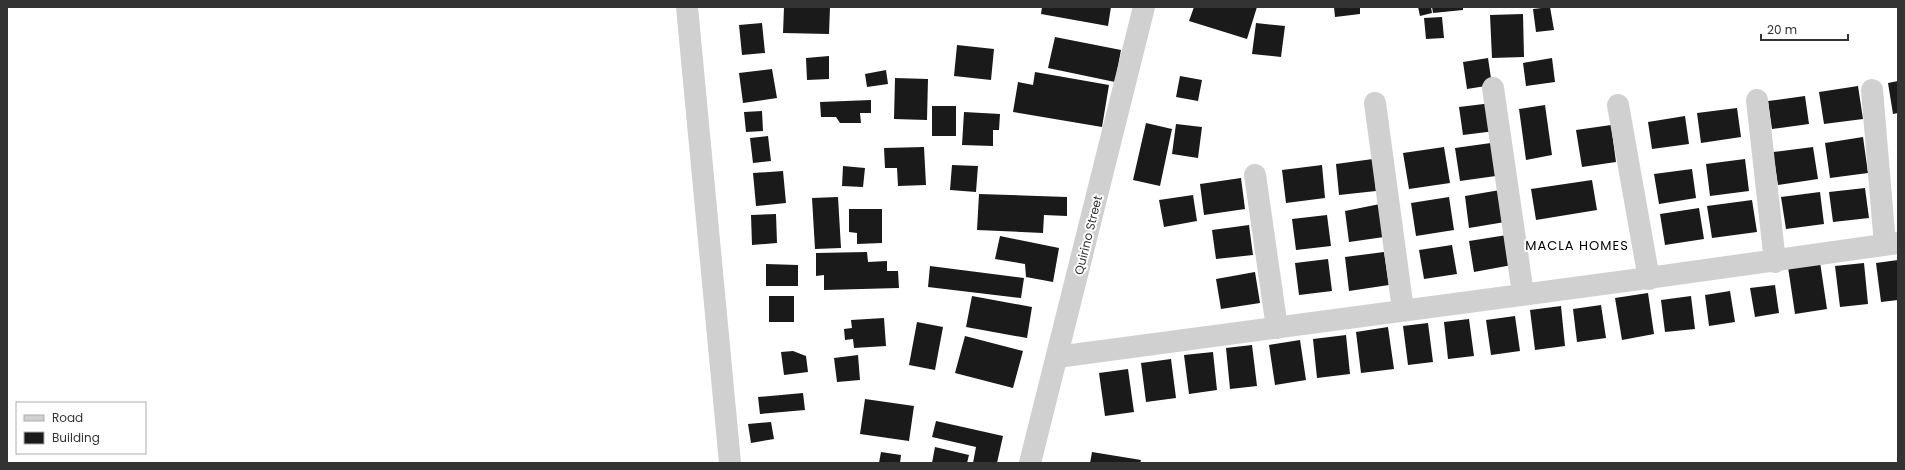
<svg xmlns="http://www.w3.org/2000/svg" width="1905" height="470" viewBox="0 0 1905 470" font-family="Poppins,sans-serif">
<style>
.building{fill:#1a1a1a}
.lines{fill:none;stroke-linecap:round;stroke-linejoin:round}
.minor{stroke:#d0d0d0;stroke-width:22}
.tertiary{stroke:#d0d0d0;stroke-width:22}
.labels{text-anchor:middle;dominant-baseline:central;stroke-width:4;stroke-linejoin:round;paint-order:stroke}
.street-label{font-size:12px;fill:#333;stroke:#fff}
.neighbourhood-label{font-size:13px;letter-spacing:1px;fill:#000;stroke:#fff}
</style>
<rect width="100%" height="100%" fill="#fff"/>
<path class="building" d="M784,7H830L829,34L783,33Z
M1042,7H1111L1108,26L1041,14Z
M1194,7H1257L1247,39L1189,21Z
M1334,7H1360V14L1335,17Z
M1418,7H1431L1432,13L1420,16Z
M1432,7H1463V10L1433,13Z
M1550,7L1554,30L1536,32L1533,9Z
M1523,14L1524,57L1492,58L1490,15Z
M1442,17L1444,38L1426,39L1424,18Z
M762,23L765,53L742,55L739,25Z
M1256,23L1285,26L1281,57L1252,54Z
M1055,37L1121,50L1115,82L1048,68Z
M957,45L994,49L991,80L954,76Z
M829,56V79L807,80L806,58Z
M1488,58L1492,85L1467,89L1463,62Z
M1552,58L1555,82L1526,86L1523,63Z
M772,69L777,98L743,103L739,73Z
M886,70L888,84L867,87L865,74Z
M1035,72L1109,85L1102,127L1013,112L1018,82L1033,85Z
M1180,76L1202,80L1198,101L1176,97Z
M895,78L928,79L927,120L894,119Z
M1898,81V113L1893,114L1888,83Z
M1858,86L1863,119L1824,124L1819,92Z
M1805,96L1809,124L1772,129L1768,101Z
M871,100V113H860L861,123H840L836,117H821L820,102Z
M1492,103L1495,131L1463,135L1459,107Z
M1545,105L1552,155L1526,160L1519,109Z
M932,106H956V136H932Z
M1737,108L1741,137L1701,143L1697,113Z
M762,111L763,131L746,132L744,112Z
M964,112L1000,114L999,130H993V146L962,145Z
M1685,116L1689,144L1652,149L1648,122Z
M1146,123L1172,129L1160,186L1133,180Z
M1176,124L1202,127L1198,158L1172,154Z
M1611,125L1616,162L1582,167L1576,130Z
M768,136L771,161L753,163L750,138Z
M1863,137L1868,173L1830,178L1825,143Z
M1498,142L1503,175L1460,181L1455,148Z
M924,147L926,185L898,186L897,168H885L884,148Z
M1444,147L1450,183L1409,189L1403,153Z
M1813,147L1818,179L1778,185L1773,152Z
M1373,159L1376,191L1339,195L1336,164Z
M1745,159L1749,191L1710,196L1706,164Z
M952,165L978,166L976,192L950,190Z
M1322,165L1325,198L1286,203L1282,170Z
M843,166L865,168L863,187L842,186Z
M1692,169L1696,198L1659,204L1654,174Z
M783,171L786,203L756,206L753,173Z
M1241,178L1245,209L1204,215L1200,184Z
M1592,180L1597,210L1536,220L1531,189Z
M1865,188L1869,218L1833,222L1829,192Z
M1500,190L1505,222L1469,228L1465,196Z
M1820,192L1824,224L1786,229L1781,197Z
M979,194L1067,197V216L1044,215L1043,233L977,230Z
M1193,195L1197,221L1164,227L1159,200Z
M838,197L841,248L815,249L812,198Z
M1449,197L1454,230L1416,236L1411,203Z
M1752,200L1757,232L1712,238L1707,206Z
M1380,204L1384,237L1349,242L1345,211Z
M1699,208L1704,239L1665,245L1660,214Z
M849,209H882V243L857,244V233L849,232Z
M776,214L777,243L752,245L751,215Z
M1327,215L1331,246L1296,250L1292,219Z
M1249,225L1253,255L1216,259L1212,230Z
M1507,235L1512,265L1474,272L1469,241Z
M1000,236L1059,248L1053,282L1026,277L1025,264L995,259Z
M1452,245L1457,274L1424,279L1419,250Z
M867,252L868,262L887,261V271H898L899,288L824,290V275L816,276V253Z
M1384,252L1389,285L1349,291L1345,257Z
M1328,259L1332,291L1299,295L1295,263Z
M1898,260V300L1881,302L1876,263Z
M1820,262L1827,309L1795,314L1788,267Z
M1864,263L1868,304L1840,307L1835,266Z
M766,264L798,265V286H766Z
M930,266L1024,278L1021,298L928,287Z
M1255,272L1260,303L1221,309L1216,279Z
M1775,285L1779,313L1755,317L1750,288Z
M1730,291L1735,322L1709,326L1705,295Z
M1648,293L1654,334L1622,340L1615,298Z
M769,296H794V322H769Z
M972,296L1032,307L1027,338L966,327Z
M1691,296L1695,329L1665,332L1661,300Z
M1601,305L1606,338L1577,342L1573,309Z
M1561,306L1565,346L1535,350L1530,310Z
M1515,316L1520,351L1491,355L1486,320Z
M884,318L886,346L854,348L853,339L845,340L844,329L852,328L851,320Z
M1469,319L1474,356L1448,359L1444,322Z
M917,322L943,327L935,370L909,365Z
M1428,323L1433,362L1408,365L1403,326Z
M1388,327L1394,369L1361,373L1356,332Z
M1346,335L1350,374L1317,378L1313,339Z
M965,336L1023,351L1013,388L955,373Z
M1300,340L1306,380L1275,385L1269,345Z
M1252,345L1257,386L1230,389L1226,348Z
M793,351L806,356L808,372L784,375L781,352Z
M1213,352L1217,390L1189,394L1184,355Z
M858,355L860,380L837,382L834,358Z
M1171,359L1176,398L1146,402L1141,363Z
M1128,369L1134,412L1105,416L1099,373Z
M803,393L805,410L760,414L758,397Z
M865,399L914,406L909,441L860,434Z
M936,421L1003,436L997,463H973L976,447L932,437Z
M771,422L774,439L751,443L748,424Z
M935,447L969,455L967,463H932Z
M881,452L901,455L900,463H879Z
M1092,452L1141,460L1140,463H1090Z"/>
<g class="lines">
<path class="minor" d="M687,7L730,463
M1493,88L1523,294
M1872,90L1885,245
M1757,100L1775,262
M1375,103L1403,310
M1618,105L1649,279
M1255,175L1277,328
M1057,357C1338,320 1618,283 1898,243"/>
<path class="tertiary" d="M1030,463L1144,7"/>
</g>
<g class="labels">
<g class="street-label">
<text transform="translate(1088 235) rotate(-76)">Quirino Street</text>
</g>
<g class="neighbourhood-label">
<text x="1577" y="245">MACLA HOMES</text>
</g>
</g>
<rect width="1905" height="470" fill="none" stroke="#333333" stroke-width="16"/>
<rect x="16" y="402" width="130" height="52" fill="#ffffff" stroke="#adadad"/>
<rect x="24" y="415" width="20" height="6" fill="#d0d0d0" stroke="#adadad"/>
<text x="52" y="422" font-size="12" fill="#333333">Road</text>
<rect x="24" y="432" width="20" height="12" fill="#1a1a1a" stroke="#adadad"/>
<text x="52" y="442" font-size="12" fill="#333333">Building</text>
<path d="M1761 34v6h87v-6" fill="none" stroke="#333333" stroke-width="2"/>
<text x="1767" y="34" font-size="12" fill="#333333" stroke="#ffffff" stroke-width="3" paint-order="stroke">20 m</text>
</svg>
